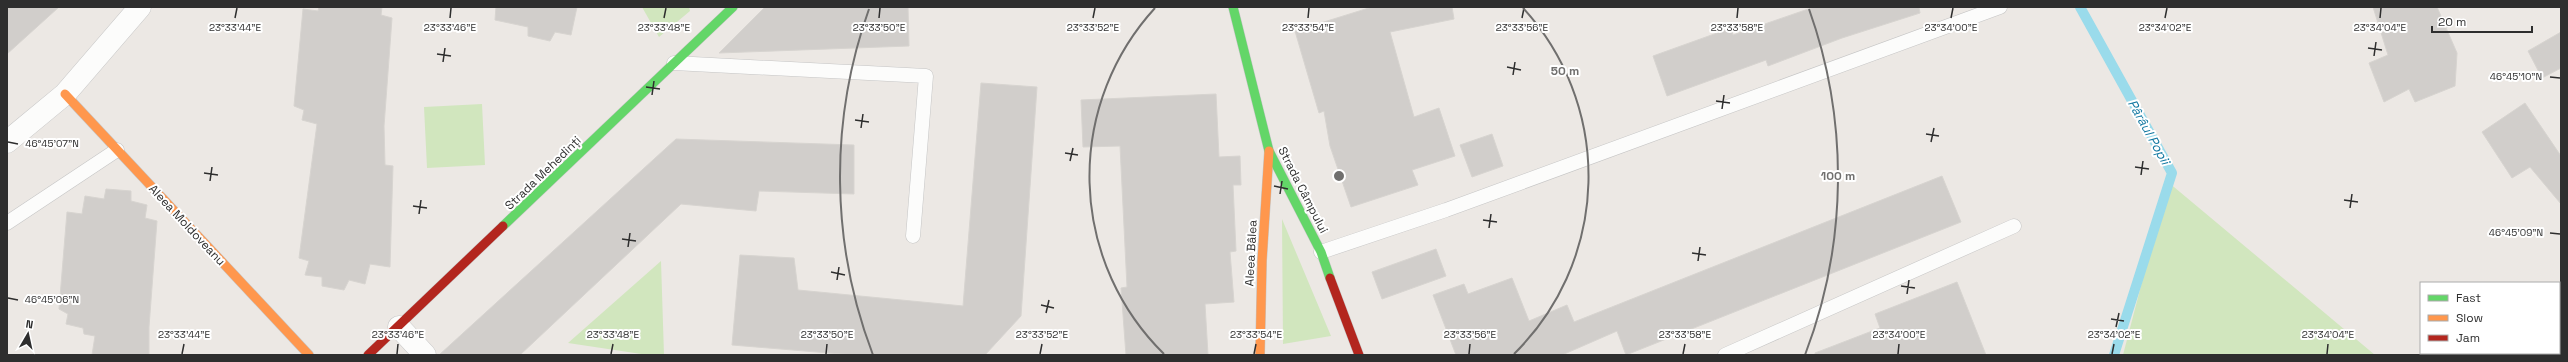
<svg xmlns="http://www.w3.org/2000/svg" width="2568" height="362" viewBox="0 0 2568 362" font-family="'Space Grotesk',sans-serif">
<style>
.green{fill:#d1e6be}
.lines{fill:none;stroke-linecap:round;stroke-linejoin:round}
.stream{stroke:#9adbeb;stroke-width:10}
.building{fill:#d1cecb;stroke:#d7d4d0}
.lane-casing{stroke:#c5c5c5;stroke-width:15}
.street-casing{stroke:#c5c5c5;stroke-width:23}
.fast-casing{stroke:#c5c5c5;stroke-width:10}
.slow-casing{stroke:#c5c5c5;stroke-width:10}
.jam-casing{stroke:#c5c5c5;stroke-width:10}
.lane{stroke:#fcfcfb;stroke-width:14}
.street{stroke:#fcfcfb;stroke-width:22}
.fast{stroke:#63d668;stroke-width:9}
.slow{stroke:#ff974d;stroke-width:9}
.jam{stroke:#b3261e;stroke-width:9}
.ticks{fill:none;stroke:#2e2e2e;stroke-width:1.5}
.ring{fill:none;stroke:#706f6e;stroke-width:2}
.labels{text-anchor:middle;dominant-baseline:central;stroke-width:4;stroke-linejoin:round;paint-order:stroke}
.street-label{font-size:12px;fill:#2e2e2e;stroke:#fff}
.water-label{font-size:13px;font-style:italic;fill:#1077a0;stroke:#fff}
.ticks-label{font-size:10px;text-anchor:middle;fill:#2e2e2e;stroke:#fff;stroke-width:4;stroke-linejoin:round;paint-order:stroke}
.centre{fill:#706f6e;stroke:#fff;stroke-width:2}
.ring-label{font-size:12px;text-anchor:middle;font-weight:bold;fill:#706f6e;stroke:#fff;stroke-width:4;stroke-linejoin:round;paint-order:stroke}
</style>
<rect width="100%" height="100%" fill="#ece8e4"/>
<path class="green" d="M642,7H689L690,11L659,37Z
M482,104L485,165L427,168L424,107Z
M2168,182L2375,355H2123Z
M1282,219L1331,336L1283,344Z
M661,261L664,355H648L568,343Z"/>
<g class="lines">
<path class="stream" d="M2080,7L2172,173L2114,355"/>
</g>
<path class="building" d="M7,7H59L7,54Z
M319,7H382L381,15L392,18L384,126L385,165L393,166L390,267L370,264L365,284L349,280L344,290L322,286V277L305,275L309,261L299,258L317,124L302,120L304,110L294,106L303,9L318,11Z
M496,7H577L571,35L555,32L550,41L528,36V27L495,20Z
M765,7H908L909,46L719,53Z
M1372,7H1452L1454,19L1390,32L1414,117L1439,108L1455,156L1412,170L1418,185L1351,207L1330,146L1324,111L1319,113L1295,31Z
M1814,7H1919L1920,13L1842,38L1768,66L1766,60L1667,96L1653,56L1731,28L1733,35Z
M2373,7H2437L2457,53L2455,86L2415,102L2409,89L2384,102L2369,63L2388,55Z
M2561,32V68L2542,78L2528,51Z
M981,83L1037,87L1021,316L985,355H853L732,345L740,255L794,258L798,290L963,306Z
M1216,94L1219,157L1240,156L1241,185H1233L1236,251L1230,252L1234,302L1205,304L1208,355H1126L1121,288L1127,287L1120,146L1083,147L1081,100Z
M2525,103L2561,156V204L2530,167L2512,178L2482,132Z
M1492,134L1503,166L1472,177L1460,145Z
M676,139L854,145V194L759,191L756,211L681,204L520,355H439Z
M1942,176L1961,222L1626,355L1617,331L1562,355H1456L1433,295L1464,284L1468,294L1512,278L1529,321L1567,305L1574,322Z
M106,189L131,191V201L147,205L145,218L157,221L149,327V355H92L95,336L84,334L83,328L66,324L68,314L59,309L67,212L82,214L85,196L104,199Z
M1436,249L1446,276L1382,299L1372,272Z
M1957,282L1986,355H1815V353L1880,328L1875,314Z"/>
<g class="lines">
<defs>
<path id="lane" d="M674,63L926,76L913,236
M7,223L117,150
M1321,252L1446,210L2000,7
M1725,355L2014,226"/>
<path id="street" d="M7,142L65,94L140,7
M399,327L425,355"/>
<path id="fast" d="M1233,7L1269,151L1321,252L1330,278
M503,226L733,7"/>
<path id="slow" d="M65,94L309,355
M1260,355L1262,261L1269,151"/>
<path id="jam" d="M1330,278L1359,355
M368,355L503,226"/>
</defs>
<use href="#lane" class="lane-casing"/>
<use href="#street" class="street-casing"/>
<use href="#fast" class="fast-casing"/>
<use href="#slow" class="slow-casing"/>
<use href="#jam" class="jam-casing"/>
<use href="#lane" class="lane"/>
<use href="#street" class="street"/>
<use href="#fast" class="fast"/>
<use href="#slow" class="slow"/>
<use href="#jam" class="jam"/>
</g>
<path class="ticks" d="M235,18L237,8M450,18L451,8M664,18L666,8M879,18L880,8M1093,18L1095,8M1308,18L1309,8M1522,18L1524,8M1737,18L1738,8M1951,18L1953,8M2165,18L2167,8M2380,18L2381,8M2368,48L2382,50M437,54L451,56M2374,56L2376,42M443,62L445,48M1507,67L1521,70M1513,75L1515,62M2550,77L2560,78M646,87L660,89M652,95L654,81M1716,101L1730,103M1722,109L1724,95M855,120L869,122M861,128L863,114M1926,134L1939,136M8,142L18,144M1931,142L1934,128M1065,153L1078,155M1070,161L1073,148M2135,167L2149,169M204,173L218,175M2141,175L2143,161M210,181L212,167M1274,186L1288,189M1280,194L1282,181M2344,200L2358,202M413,206L427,208M2350,208L2352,194M419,214L421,200M1483,220L1497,222M1489,228L1491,214M2550,233L2560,234M622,239L636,241M628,247L630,233M1692,253L1706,255M1698,261L1700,247M831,272L845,275M837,280L839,267M1901,286L1915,288M1907,294L1909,280M8,298L18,300M1041,305L1054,308M1046,313L1049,300M2111,319L2124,321M2116,327L2119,313M182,354L184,344M397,354L398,344M611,354L613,344M826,354L827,344M1040,354L1042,344M1254,354L1256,344M1469,354L1470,344M1683,354L1685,344M1898,354L1899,344M2112,354L2114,344M2327,354L2328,344"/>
<g class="ring">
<path d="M1164 354A249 249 0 0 1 1155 8M1523 8A249 249 0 0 1 1514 354"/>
<path d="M873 355A499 499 0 0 1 869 9M1809 9A499 499 0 0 1 1805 355"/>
</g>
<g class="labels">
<g class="street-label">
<text transform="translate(543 173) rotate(-44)">Strada Mehedinți</text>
<text transform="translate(1303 190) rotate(63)">Strada Câmpului</text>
<text transform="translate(187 225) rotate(47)">Aleea Moldoveanu</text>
<text transform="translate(1251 253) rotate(-87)">Aleea Bâlea</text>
</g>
<g class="water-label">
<text transform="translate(2149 132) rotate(61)">Pârâul Popii</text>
</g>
</g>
<g class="ticks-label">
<text x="235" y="31">23°33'44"E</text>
<text x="450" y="31">23°33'46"E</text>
<text x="664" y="31">23°33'48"E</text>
<text x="879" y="31">23°33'50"E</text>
<text x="1093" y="31">23°33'52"E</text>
<text x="1308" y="31">23°33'54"E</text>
<text x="1522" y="31">23°33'56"E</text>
<text x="1737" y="31">23°33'58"E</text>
<text x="1951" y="31">23°34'00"E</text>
<text x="2165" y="31">23°34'02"E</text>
<text x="2380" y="31">23°34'04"E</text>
<text x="2516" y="80">46°45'10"N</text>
<text x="52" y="147">46°45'07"N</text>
<text x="2516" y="236">46°45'09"N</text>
<text x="52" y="303">46°45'06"N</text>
<text x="184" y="338">23°33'44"E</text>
<text x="398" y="338">23°33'46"E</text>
<text x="613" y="338">23°33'48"E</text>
<text x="827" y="338">23°33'50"E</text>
<text x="1042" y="338">23°33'52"E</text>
<text x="1256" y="338">23°33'54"E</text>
<text x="1470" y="338">23°33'56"E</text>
<text x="1685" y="338">23°33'58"E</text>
<text x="1899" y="338">23°34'00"E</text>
<text x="2114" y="338">23°34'02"E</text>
<text x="2328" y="338">23°34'04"E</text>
</g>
<circle cx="1339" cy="176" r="6" class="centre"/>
<g class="ring-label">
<text x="1565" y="75">50 m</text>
<text x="1838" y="180">100 m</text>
</g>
<rect width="2568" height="362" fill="none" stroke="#2e2e2e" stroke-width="16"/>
<rect x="2420" y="282" width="140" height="72" fill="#ffffff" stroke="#ababab"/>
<rect x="2428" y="295" width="20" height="6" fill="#63d668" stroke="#ababab"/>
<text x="2456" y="302" font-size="12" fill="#2e2e2e">Fast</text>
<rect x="2428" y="315" width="20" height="6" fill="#ff974d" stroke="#ababab"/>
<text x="2456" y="322" font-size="12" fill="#2e2e2e">Slow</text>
<rect x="2428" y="335" width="20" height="6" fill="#b3261e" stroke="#ababab"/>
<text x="2456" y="342" font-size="12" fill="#2e2e2e">Jam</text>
<g transform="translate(28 334) rotate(9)" stroke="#ffffff" stroke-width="3" paint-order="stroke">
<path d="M0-3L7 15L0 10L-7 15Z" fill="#2e2e2e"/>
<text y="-6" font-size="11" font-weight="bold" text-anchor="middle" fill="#2e2e2e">N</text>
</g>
<path d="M2432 26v6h100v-6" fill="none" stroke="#2e2e2e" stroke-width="2"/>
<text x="2438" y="26" font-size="12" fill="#2e2e2e" stroke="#ffffff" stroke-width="3" paint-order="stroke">20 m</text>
</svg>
